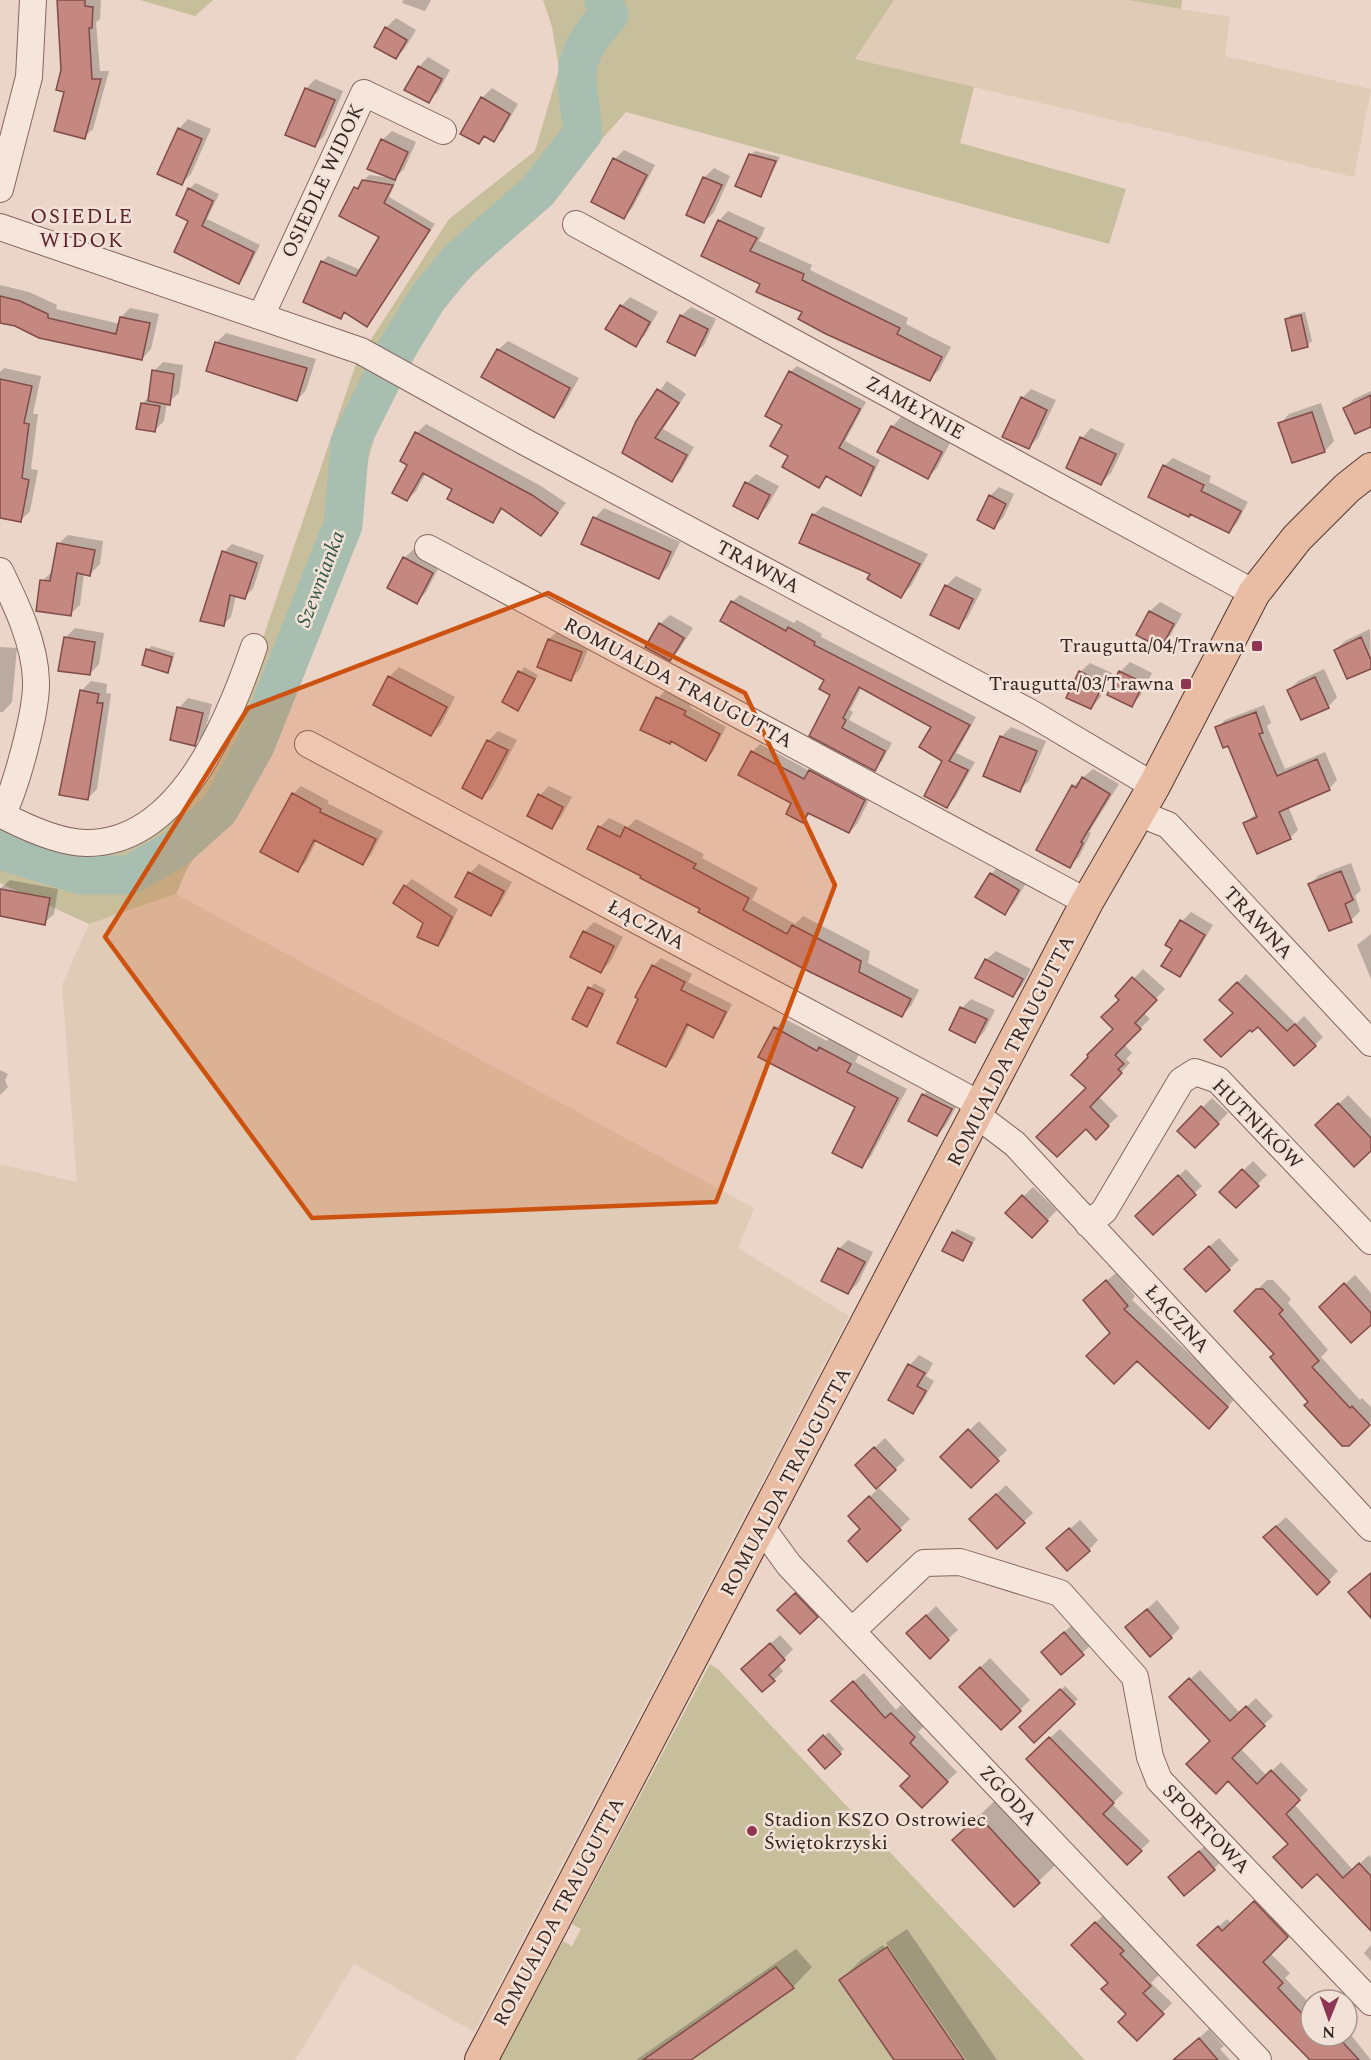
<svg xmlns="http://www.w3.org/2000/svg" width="1371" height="2060" viewBox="0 0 1371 2060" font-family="Spectral,serif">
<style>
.farmland{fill:#dfcbb6}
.green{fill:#c7be9c}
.shadow{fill:#0003}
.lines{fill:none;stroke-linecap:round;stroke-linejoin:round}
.river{stroke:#a8beb1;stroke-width:39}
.building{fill:#c48881;stroke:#814b47;stroke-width:1.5}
.minor-casing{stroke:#84665f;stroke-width:28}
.major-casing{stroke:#523732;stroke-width:34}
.minor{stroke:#f6e5da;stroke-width:26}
.major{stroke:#e9bda4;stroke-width:32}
.marked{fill:#cd510f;fill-opacity:0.2;stroke:#cd510f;stroke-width:4.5;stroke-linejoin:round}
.poi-dot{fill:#8d3552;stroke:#f2e1d6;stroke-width:2}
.labels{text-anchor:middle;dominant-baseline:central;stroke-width:5;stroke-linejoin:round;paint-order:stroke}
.street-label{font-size:20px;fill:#362421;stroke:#f2e1d6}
.poi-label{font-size:20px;fill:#362421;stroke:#f2e1d6;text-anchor:end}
.neighbourhood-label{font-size:21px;letter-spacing:1.5px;fill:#5e242b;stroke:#f2e1d6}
.water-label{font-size:21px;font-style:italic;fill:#315447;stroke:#f2e1d6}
</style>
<rect width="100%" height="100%" fill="#ead5c8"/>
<path class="farmland" d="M894,0H1128L1230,17L1225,56L1371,89L1354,177L855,59Z
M176,894L754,1208L738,1248L849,1316L474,2032L354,1964L295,2060H0V1164L77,1182L62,985L89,924Z"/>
<path class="green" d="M140,0H213L195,16Z
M543,0H894L855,59L974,87L960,143L1126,189L1109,244L626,112L550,198L431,317L385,401L326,607L277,731L187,869L176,894L89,924L0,883V821L94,852L187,799L263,638L357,361L449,219L535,151L559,69L552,27Z
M1128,0H1182L1181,9Z
M710,1664L718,1669L1085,2060H499L563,1941L572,1946L581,1929L572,1924Z"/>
<path class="shadow" d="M58,0H101L100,19L96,22L100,71H109L93,129L84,137L65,90Z
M403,0H431L425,11L402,3Z
M396,18L416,30L405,48L396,58L386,28Z
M428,57L450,70L438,92L428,101L419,67Z
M315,79L343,91L324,136L315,145L306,89Z
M492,88L518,104L503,130L494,140L486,136L479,143L482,98Z
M188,119L211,129L191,174L182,183L179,129Z
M392,131L416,142L404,169L394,179H397L389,197L435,224L367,325L346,312L341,317L322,262L328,256L361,270L381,237L341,215L356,188L369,175L392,178L382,140Z
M624,150L655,165L633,207L624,217L615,159Z
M755,151L780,157L761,195L751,155Z
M714,168L730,176L714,212L704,222V178Z
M196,183L219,194L207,219L260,245L245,275L238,282L190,220L189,189Z
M728,211L765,228L759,241L812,265L810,270L908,318L906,324L951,347L939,370L929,380L885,357L883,360L800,318L804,311L762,283L719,221Z
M0,285L29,292L57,305L56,309L120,324L121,317L130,308L159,314L151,349L142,359L0,321Z
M630,297L658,312L645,335L635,345L621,306Z
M691,307L716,319L704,345L694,354L681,316Z
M1305,312L1312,341L1307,345L1286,320L1291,315Z
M226,333L316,359L306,390L297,400L216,343Z
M508,341L579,378L563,407L554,416L498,350Z
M163,362L183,365L179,393L167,403L164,421L154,431L142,404L150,396L154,371Z
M797,366L866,402L845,441L880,460L867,487L860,494L828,475L819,486L790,455L784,424L790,372Z
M4,368L41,376L33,414H38L31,469L38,470L30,511L21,520L0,517V372Z
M667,381L686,394L663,429L694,447L680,472L672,480L638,422Z
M1031,389L1056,400L1038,438L1029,447L1022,398Z
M1371,391V426L1345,408L1354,399Z
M1321,403L1334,441L1325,451L1293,461L1280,424L1289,414Z
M901,417L950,443L937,468L928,477L892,427Z
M426,424L541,486L566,503L541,534L504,508L493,521L454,488L426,473L416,491L407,500L409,464L417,433Z
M1091,428L1125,444L1111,473L1101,483L1068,467L1082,438Z
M1173,458L1211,476L1209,482L1248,502L1237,523L1229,531L1164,466Z
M756,474L779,486L767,507L758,517L747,483Z
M999,487L1014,494L1003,518L993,527L990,496Z
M823,506L928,554L911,586L901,596L813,515Z
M604,508L680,542L668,567L659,577L583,543L595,518Z
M68,535L103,541L100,564L90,574L84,573L80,605L70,614L42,581L53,571L58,544Z
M232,544L264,555L253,589L244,597L236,595L231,617L223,625L224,552Z
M414,549L441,563L426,592L417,602L404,558Z
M956,576L982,589L968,617L958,627L946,586Z
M740,595L794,623L797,620L822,634L821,637L976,717L956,753L975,762L955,798L947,806L944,760L933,726L862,687L850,710L853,712L849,720L892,743L882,761L874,769L811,735L832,694L826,680L732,602Z
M1160,602L1182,614L1170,636L1161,646L1138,634L1150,611Z
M670,615L693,628L679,650L670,659L660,624Z
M75,628L104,633L99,664L90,674L65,638Z
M1370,629L1371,667L1335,650L1345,641Z
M559,630L591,642L580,669L571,679L539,667L549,639Z
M152,646L175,653L171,667L167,671L147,650Z
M0,647L17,648L12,702L3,712H0Z
M1130,662L1152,673L1141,695L1132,705L1120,672Z
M1090,663L1112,673L1100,698L1091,708L1080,672Z
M399,667L455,697L441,725L431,734L389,677Z
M524,667L538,675L518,709L504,701Z
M1324,669L1337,697L1328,707L1289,690L1298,681Z
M91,681L107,684L106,693L111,694L97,789L88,798L81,691Z
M665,691L692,704L690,707L726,727L713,752L706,759L658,698Z
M188,698L212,704L204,735L194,744L179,708Z
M1264,705L1271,723L1267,726L1285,769L1325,752L1337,780L1329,789L1288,806L1298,830L1290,838L1245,823L1257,813L1229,744L1217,728L1225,720Z
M1011,727L1046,741L1029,781L1019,790L985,775L1002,736Z
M498,731L517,740L492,788L482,797L464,788L489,740Z
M760,744L810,771L818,763L873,792L857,824L849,832L811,813L803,821L793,803L752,752Z
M1093,769L1119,784L1089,832L1091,833L1079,857L1069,866L1073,786Z
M301,786L329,801L327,803L383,831L371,855L363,863L317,840L306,862L298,870L293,794Z
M549,786L572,797L561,817L552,827L540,795Z
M609,818L628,827L636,819L704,854L702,858L758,888L752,900L795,924L803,916L870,951L868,963L919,990L911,1006L902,1015L830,981L589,848L600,827Z
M1351,863L1361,890L1355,896L1360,911L1351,920L1320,912L1309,885L1319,875Z
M479,864L512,882L500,904L491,914L470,873Z
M1000,865L1028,880L1014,903L1005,913L991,874Z
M412,879L458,909L445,937L438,945L405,886Z
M10,880L58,889L54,914L44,923L0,915V889Z
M1191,912L1213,925L1189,965L1179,975L1174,949L1182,921Z
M594,922L623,937L610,962L601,971L584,932Z
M1371,934V979L1357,945Z
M996,951L1031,969L1022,986L1013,995L986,960Z
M661,958L692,974L688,982L732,1004L720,1028L713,1036L690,1024L674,1057L666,1065L653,966Z
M1143,969L1165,989L1143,1012L1150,1019L1124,1044L1132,1053L1126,1059L1130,1063L1098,1096L1118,1116L1096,1137L1086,1127L1088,1088L1115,1029L1121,1000L1117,996Z
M1246,974L1296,1024L1304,1016L1323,1037L1315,1045L1258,1025L1221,1000Z
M594,983L606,990L587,1025L574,1019Z
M971,999L995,1010L984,1032L975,1041L962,1008Z
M785,1019L827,1041L830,1038L859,1054L855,1062L907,1089L871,1156L862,1166L857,1107L776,1028Z
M0,1070L8,1074L5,1080L8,1087L0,1095Z
M933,1085L960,1100L946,1125L937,1135L923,1095Z
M1348,1095L1371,1119V1149L1317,1125Z
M1212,1098L1228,1113L1195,1146L1179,1131Z
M1253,1161L1267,1175L1236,1206L1221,1192Z
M1186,1169L1202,1186L1153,1233L1137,1216Z
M1033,1187L1057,1210L1032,1236L1007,1213Z
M957,1229L976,1238L963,1259L953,1233Z
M1219,1238L1239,1260L1229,1269L1196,1259Z
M848,1240L873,1252L858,1283L848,1293L839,1249Z
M1116,1273L1135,1296L1132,1300L1236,1397L1218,1418L1137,1359L1112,1333L1094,1291Z
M1355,1275L1371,1293V1323L1330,1298Z
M1267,1280H1273L1291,1299L1288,1303L1328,1350L1321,1357L1360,1400L1362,1398L1371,1407V1422L1348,1445L1310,1402L1276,1353L1236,1311Z
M919,1355L933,1363L926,1376L934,1381L922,1402L913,1412L890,1399L910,1365Z
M979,1421L1007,1450L971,1486L942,1457Z
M885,1438L905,1460L876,1486L866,1456Z
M1006,1485L1033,1513L997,1547L971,1519Z
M879,1488L910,1519L867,1560L862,1529L850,1516Z
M1286,1517L1338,1571L1317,1593L1274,1528Z
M1080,1520L1098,1540L1089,1550L1058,1539Z
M805,1585L826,1607L800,1632L779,1610Z
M1157,1600L1180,1628L1171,1637L1127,1627Z
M936,1606L958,1630L948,1639L917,1624Z
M1074,1623L1092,1644L1061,1673L1052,1643Z
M780,1635L793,1649L778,1665L783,1671L774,1680L753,1660Z
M990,1658L1030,1700L1001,1728L961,1687Z
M1200,1670L1240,1713L1256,1698L1273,1716L1240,1748L1267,1776L1281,1762L1308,1790L1294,1804L1353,1870L1369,1855L1371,1858V1928L1290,1843L1212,1740L1171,1697Z
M864,1673L896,1710L901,1705L924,1726L918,1732L957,1772L922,1806L912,1776L842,1691Z
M1065,1686L1078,1699L1034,1740L1021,1727Z
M1060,1729L1123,1793L1112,1804L1150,1841L1127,1863L1037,1749Z
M829,1732L844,1749L825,1766L810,1750Z
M1008,1788L1068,1853L1014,1905L954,1840Z
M1209,1842L1223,1859L1214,1869L1170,1877Z
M1263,1894L1296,1928L1270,1953L1290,1973L1285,1978L1311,2005V2036H1347V2030L1371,2060H1312L1207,1937L1227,1919L1232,1924Z
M1106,1913L1132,1941L1129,1944L1159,1975L1151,1983L1172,2003L1137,2038L1128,2014L1082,1935Z
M907,1929L997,2060H966L886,1943Z
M883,1945L962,2060H896L841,1980L861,1960Z
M1371,1945V1961L1364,1953Z
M796,1949L812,1967L793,1987L688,2060H636Z
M1209,2029L1224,2046L1220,2049L1230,2060H1175Z"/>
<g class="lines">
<path class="river" d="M0,850L82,875H130L174,850L219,810L255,746L343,525L350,443L398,347L427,299L459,260L538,191L583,133C577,75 566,61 609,15L604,0"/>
</g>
<path class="building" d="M57,0H85V6L93,7L92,28H89L92,79H101L85,139L54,131L64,92L56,90L61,70Z
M385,27L407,40L396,59L374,47Z
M418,66L442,79L429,103L404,90Z
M305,88L335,100L315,147L285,135Z
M481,97L510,114L494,142L484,136L479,144L460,134Z
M178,128L202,139L182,185L157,174Z
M381,139L408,152L395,180L367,169Z
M749,154L776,161L761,197L735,186Z
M613,158L647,175L624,219L591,202Z
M703,177L722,185L704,223L686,215Z
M362,180L393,185L384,203L430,230L367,327L344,312L341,319L303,302L321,261L356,276L379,237L339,216L354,187L358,189Z
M188,188L213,201L202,226L254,252L239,284L174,252L188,221L176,215Z
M718,220L757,238L750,251L804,274L802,280L900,328L897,334L942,357L930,381L826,334L798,319L802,312L756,292L760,284L701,256Z
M0,296L20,301L48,314V318L116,334L120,317L150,323L142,360L39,338L15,326L0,323Z
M620,305L650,322L636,347L605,329Z
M680,315L708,329L695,356L667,342Z
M1301,315L1308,347L1292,351L1285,319Z
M215,342L307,368L297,401L206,371Z
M497,349L570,388L554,418L481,377Z
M152,370L174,374L170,405L148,401Z
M789,371L860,409L839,448L874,467L861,496L826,476L819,488L782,467L788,456L770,446L782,425L765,416Z
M0,379L32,386L24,423L29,424L22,478L29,480L21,522L0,518Z
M657,389L679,403L655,438L687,455L672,482L622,453L636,421Z
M1371,395V427L1355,434L1343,408Z
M1021,397L1047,410L1029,449L1002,437Z
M141,403L160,406L155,432L136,429Z
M1312,412L1325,452L1292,463L1278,423Z
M891,426L942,452L928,479L877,452Z
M415,432L532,495L558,513L541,536L501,508L493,523L447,499L452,489L423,473L407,501L392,493L407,465L400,461Z
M1080,437L1116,454L1101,485L1066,468Z
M1163,465L1204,485L1201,491L1241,511L1229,533L1190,514L1189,517L1148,497Z
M745,482L770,495L758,519L733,506Z
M989,495L1006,504L994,529L977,520Z
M812,514L920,564L901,598L867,579L870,574L799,543Z
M593,517L671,552L659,579L581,544Z
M57,543L95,550L90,576L77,573L71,616L36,611L40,580L50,581Z
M222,551L257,563L245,599L230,595L224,626L200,621Z
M403,557L433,573L417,604L387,588Z
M945,585L973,599L959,629L930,615Z
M731,601L786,631L788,627L815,642L814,645L970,725L949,761L968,770L947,808L924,796L942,761L919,747L931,727L859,687L843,718L846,720L842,728L885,751L875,771L809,736L830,695L819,689L824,680L720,621Z
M1149,611L1174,624L1161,648L1136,635Z
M659,623L684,638L670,661L645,647Z
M64,637L95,642L90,675L58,671Z
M1361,637L1371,660V669L1347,679L1334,650Z
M548,639L582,652L571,681L537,667Z
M146,649L172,657L168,673L142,665Z
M518,671L535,679L518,711L502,702Z
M1079,671L1104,683L1091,709L1066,698Z
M1119,671L1144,683L1132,707L1107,695Z
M388,676L447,707L431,736L373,705Z
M1315,677L1329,708L1301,720L1287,690Z
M80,690L99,694L97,703H103L88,800L59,795Z
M656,697L686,711L684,715L720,734L706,761L671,741L670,744L640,730Z
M177,707L203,713L195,746L170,740Z
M1256,712L1263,733L1259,734L1277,776L1317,759L1330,790L1279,812L1291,839L1257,854L1243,823L1257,817L1228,746L1223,748L1215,727Z
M1000,736L1037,751L1020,792L983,776Z
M487,740L508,750L482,799L462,788Z
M751,751L804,779L809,770L865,800L849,833L808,813L803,823L786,814L791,803L738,775Z
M1082,777L1110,794L1081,842L1083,843L1070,868L1036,850L1072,785L1076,788Z
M292,793L321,809L320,812L376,839L363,865L314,840L298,872L260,852Z
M538,794L563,807L552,829L527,816Z
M598,826L620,837L625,827L696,864L693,868L749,898L743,910L787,934L792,925L861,961L859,972L911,999L902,1017L806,970L698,912L700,909L640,878L641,876L587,849Z
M1341,871L1353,900L1345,904L1352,922L1329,931L1308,884Z
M468,872L504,891L491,916L455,897Z
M990,873L1019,890L1005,915L975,897Z
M404,885L452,917L438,946L417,937L423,923L393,903Z
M0,889L50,898L45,925L0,916Z
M1180,920L1205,935L1180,977L1161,966L1172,949L1165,945Z
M583,931L614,946L601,973L570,957Z
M985,959L1023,979L1013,997L975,978Z
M652,965L685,982L681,990L726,1012L713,1038L687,1024L666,1067L617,1043L638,999L635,997Z
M1132,977L1157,1000L1135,1023L1141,1029L1115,1055L1124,1064L1118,1069L1122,1073L1090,1107L1109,1126L1096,1140L1086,1129L1057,1157L1036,1137L1086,1088L1071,1075L1088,1057L1087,1055L1113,1029L1101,1017L1119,1000L1115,996Z
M1237,982L1287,1031L1295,1024L1316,1046L1294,1066L1258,1027L1252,1032L1250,1030L1221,1057L1204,1040L1233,1013L1219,1000Z
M588,987L603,994L587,1027L572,1019Z
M960,1007L987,1019L975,1043L949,1030Z
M774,1027L817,1051L819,1047L851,1064L847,1072L898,1098L862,1168L832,1153L855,1107L758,1057Z
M922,1094L952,1109L937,1136L908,1121Z
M1338,1103L1371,1138V1151L1354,1167L1315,1125Z
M1201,1106L1219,1124L1195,1148L1177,1131Z
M1242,1169L1259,1186L1236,1208L1219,1192Z
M1178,1175L1196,1195L1153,1235L1135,1216Z
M1022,1195L1048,1221L1032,1238L1005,1213Z
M952,1232L972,1243L963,1261L942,1251Z
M1209,1246L1230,1270L1206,1292L1184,1269Z
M838,1248L865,1262L848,1294L821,1281Z
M1106,1280L1128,1306L1124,1309L1228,1407L1209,1429L1137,1361L1114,1384L1086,1356L1110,1333L1083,1300Z
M1344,1283L1371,1313V1325L1351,1343L1319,1307Z
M1256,1289H1263L1283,1310L1279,1314L1319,1361L1312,1367L1350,1408L1352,1406L1370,1425L1349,1446H1342L1304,1405L1308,1402L1270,1357L1274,1354L1234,1311Z
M908,1364L925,1373L917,1386L926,1391L913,1414L888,1400Z
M968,1429L999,1461L971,1488L940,1457Z
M874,1447L896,1470L876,1489L855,1465Z
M996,1494L1025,1523L997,1549L969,1519Z
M869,1496L901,1530L867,1562L848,1541L860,1529L848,1516Z
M1276,1526L1330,1582L1317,1595L1263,1537Z
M1069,1528L1090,1551L1067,1571L1046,1548Z
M1371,1573V1618L1348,1592Z
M795,1593L818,1617L800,1634L777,1610Z
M1147,1609L1172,1638L1150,1657L1125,1627Z
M926,1615L949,1640L930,1659L906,1633Z
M1064,1632L1084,1655L1061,1675L1041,1652Z
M770,1643L785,1660L769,1675L775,1681L762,1692L741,1669Z
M980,1667L1021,1711L1001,1730L959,1687Z
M1189,1678L1230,1721L1246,1706L1265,1726L1232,1758L1257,1784L1271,1770L1300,1800L1286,1814L1343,1878L1359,1863L1371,1876V1931L1317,1874L1302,1888L1273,1857L1288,1844L1228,1781L1216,1794L1186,1764L1210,1741L1169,1697Z
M853,1681L885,1718L891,1713L915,1737L910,1743L948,1782L922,1808L900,1786L910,1776L831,1701Z
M1060,1689L1075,1704L1034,1743L1019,1727Z
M823,1735L841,1754L825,1769L808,1750Z
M1049,1737L1114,1803L1103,1814L1142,1851L1127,1865L1026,1759Z
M979,1816L1040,1883L1014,1907L952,1840Z
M1199,1851L1215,1870L1184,1896L1168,1877Z
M1254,1901L1288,1937L1263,1962L1283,1983L1278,1988L1311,2023V2036H1337L1359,2060H1310L1197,1945L1218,1926L1222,1931Z
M1095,1922L1124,1951L1120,1954L1151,1986L1143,1993L1164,2014L1137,2041L1118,2022L1126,2014L1101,1989L1108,1983L1071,1945Z
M887,1947L964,2060H894L839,1980Z
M776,1967L794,1988L691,2060H643Z
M1199,2038L1218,2060H1173Z"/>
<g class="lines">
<defs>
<path id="minor" d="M0,189L29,77L33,0
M576,224L1254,593
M0,227L361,351L525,442L1031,713L1154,786
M261,316L364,93L443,131
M428,548L1087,902
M0,571C16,604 35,643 36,681C37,711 16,788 2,815
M308,744L983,1106
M1138,813L1168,825L1371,1043
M0,814C23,826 60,843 86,843C180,844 229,720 254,647
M978,1116L1015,1144L1371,1528
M1088,1224L1104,1211L1181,1081L1195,1072L1218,1080L1371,1241
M762,1528L789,1565L1258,2060
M852,1631L924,1563L960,1562L1060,1593L1135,1677L1150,1757L1159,1780L1371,2002"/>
<path id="major" d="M481,2060L1087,902L1154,786L1254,593L1297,538L1347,488L1371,469"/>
</defs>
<use href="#minor" class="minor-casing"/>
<use href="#major" class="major-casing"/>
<use href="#minor" class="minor"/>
<use href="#major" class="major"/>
</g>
<path class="marked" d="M548,593L745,693L835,885L716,1202L312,1218L105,937L248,708Z"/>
<g class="poi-dot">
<rect x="1251" y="640" width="12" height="12" rx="3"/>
<rect x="1180" y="678" width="12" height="12" rx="3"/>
<circle cx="752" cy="1831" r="6"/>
</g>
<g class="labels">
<g class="street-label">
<text transform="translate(323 181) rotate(-65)">OSIEDLE WIDOK</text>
<text transform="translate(915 408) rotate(29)">ZAMŁYNIE</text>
<text transform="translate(758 567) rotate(28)">TRAWNA</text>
<text transform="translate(678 683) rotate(28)">ROMUALDA TRAUGUTTA</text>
<text transform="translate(1258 923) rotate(47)">TRAWNA</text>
<text transform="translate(646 925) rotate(28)">ŁĄCZNA</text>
<text transform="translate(1011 1051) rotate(-63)">ROMUALDA TRAUGUTTA</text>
<text transform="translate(1257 1124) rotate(45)">HUTNIKÓW</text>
<text transform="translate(1177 1319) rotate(47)">ŁĄCZNA</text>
<text transform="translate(786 1482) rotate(-62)">ROMUALDA TRAUGUTTA</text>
<text transform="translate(1008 1796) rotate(47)">ZGODA</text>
<text transform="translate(1206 1829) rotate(46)">SPORTOWA</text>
<text transform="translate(559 1912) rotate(-62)">ROMUALDA TRAUGUTTA</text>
</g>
<g class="poi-label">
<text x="1245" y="646">Traugutta/04/Trawna</text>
<text x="1174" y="684">Traugutta/03/Trawna</text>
<text x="764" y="1820" text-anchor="start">Stadion KSZO Ostrowiec<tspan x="764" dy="23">Świętokrzyski</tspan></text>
</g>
<g class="neighbourhood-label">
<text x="82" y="217">OSIEDLE<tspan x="82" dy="24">WIDOK</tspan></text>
</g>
<g class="water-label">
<text transform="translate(321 579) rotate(-69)">Szewnianka</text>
</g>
</g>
<g transform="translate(1329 2018) rotate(181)"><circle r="28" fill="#f2e1d6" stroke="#a7958e" stroke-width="1.5"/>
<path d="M0-4.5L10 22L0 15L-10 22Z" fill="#8d3552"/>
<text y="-9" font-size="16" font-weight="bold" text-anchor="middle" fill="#362421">N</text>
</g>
</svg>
